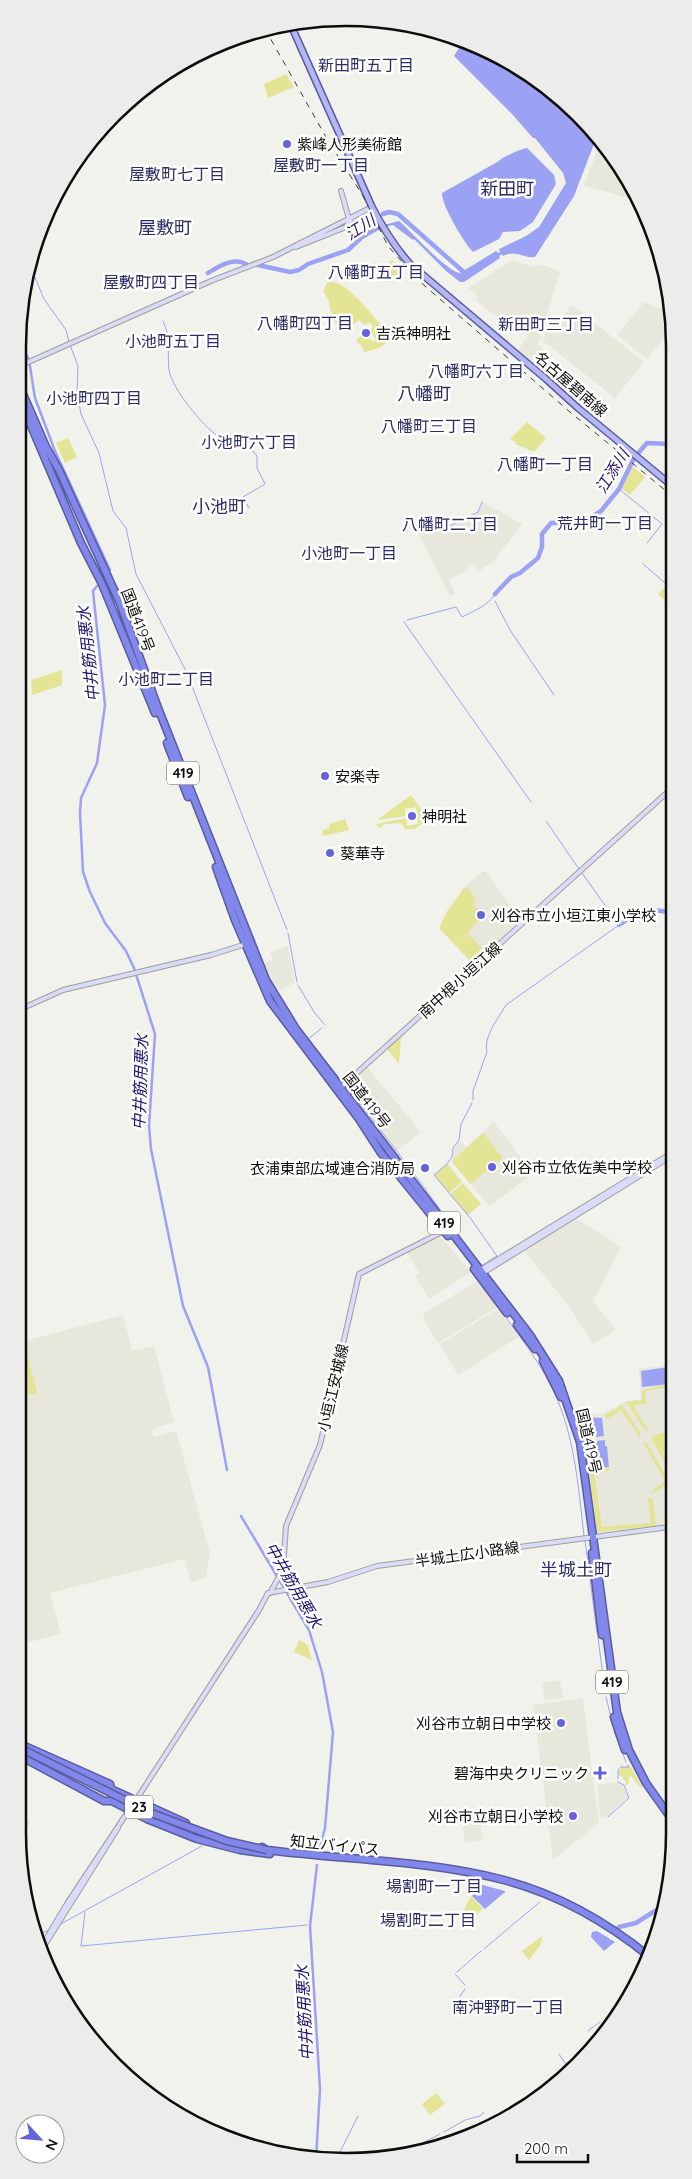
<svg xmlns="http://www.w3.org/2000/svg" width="692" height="2179" viewBox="0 0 692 2179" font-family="Quicksand,'Noto Sans JP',sans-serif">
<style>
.built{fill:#e7e7db}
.green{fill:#e4e495}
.water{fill:#9ba2f3}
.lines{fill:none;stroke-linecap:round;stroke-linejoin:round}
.stream{stroke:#9ba2f3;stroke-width:1}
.canal{stroke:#9ba2f3;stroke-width:2.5}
.river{stroke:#9ba2f3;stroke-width:4.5}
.secondary-casing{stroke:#9e9f9a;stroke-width:6}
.primary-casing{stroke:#595c9d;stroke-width:8}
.highway-casing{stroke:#595c9d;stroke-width:9}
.secondary{stroke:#dadbf9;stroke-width:4}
.primary{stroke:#b4b7f4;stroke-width:5}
.highway{stroke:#8287ec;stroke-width:6}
.rail{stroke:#3c3c3a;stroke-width:1;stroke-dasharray:6 6;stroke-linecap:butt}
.highway-bridge-casing{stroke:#595c9d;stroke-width:9;stroke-linecap:butt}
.highway-bridge{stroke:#8287ec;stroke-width:6}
.poi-dot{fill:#6463dc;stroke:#fffffe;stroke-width:2}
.labels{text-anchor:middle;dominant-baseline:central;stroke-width:5;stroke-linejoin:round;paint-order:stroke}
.shield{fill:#fffffe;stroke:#565654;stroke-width:1}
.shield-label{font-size:14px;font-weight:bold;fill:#0d0d0b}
.poi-label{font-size:15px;fill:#0d0d0b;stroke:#fffffe;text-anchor:start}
.street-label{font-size:15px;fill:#0d0d0b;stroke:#fffffe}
.neighbourhood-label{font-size:16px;fill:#2c2c66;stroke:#fffffe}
.water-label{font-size:16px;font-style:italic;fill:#231370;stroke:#fffffe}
.quarter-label{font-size:18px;fill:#2c2c66;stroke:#fffffe}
.rim{fill:none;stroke:#0d0d0b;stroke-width:2.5}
</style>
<rect width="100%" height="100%" fill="#f2f2ed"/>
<path class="built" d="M600,143L641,201L584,186Z
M512,260L532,267L536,265L547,266L560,272L538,344L543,349L531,362L518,350L528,336L509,321L495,315L476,301L477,294L468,288Z
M644,302L672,313V328L647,359L617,335Z
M572,305L644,362L615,398L543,341L546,331L561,318Z
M483,502L522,524L494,561L479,571L473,564L460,574L449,579L455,593L450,596L416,528L441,516L448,528L479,512Z
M485,870L521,920L473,964L439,928L447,911L466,885Z
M288,946L295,983L275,991L262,964L273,960L270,952Z
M367,1067L421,1132L396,1152L346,1088Z
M494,1122L533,1174L489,1206L451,1161L453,1158V1151L460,1140L466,1147Z
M575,1218L621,1247L593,1301L616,1330L593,1344L569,1306L525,1252L526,1249Z
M441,1237L471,1272L429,1299L415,1276L419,1273L406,1251Z
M477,1281L498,1307L438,1343L423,1318L425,1313Z
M498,1309L519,1337L458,1375L440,1344Z
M123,1315L132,1351L154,1346L174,1422L151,1429L154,1437L176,1431L210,1553L206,1578L191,1582L185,1559L50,1593L61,1634L18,1645L20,1342Z
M669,1365V1526L595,1536L582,1442L576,1413L603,1414L624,1402L641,1399L639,1369Z
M560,1680L563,1698L545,1700L542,1683Z
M583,1698L593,1778L583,1779L593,1778L599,1823L553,1860L533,1705Z
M618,1782L624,1785L623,1787L628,1797L607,1816L600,1818L597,1785Z
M19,1814L31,1821L19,1843L18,1833Z
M480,1822L483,1840L465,1843L463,1824Z"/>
<path class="green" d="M286,74L294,87L268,98L264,84Z
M392,260L402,271L391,282L380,271Z
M328,281C333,282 339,283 343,286C357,295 384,326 389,341L381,347L364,353L363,348L356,340L361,336L364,339L367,336L373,342L376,339L369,331L373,327L369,322L365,325L359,320L347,331L333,321L328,299L323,291Z
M527,422L546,438L534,452L515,444L516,442L510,439Z
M68,438L77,457L65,463L56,443Z
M632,466L645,477L630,495L621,488Z
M667,584L671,589L670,606L658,594Z
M62,670V685L32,695L31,680Z
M411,795L428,819L415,829H405L401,823L385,824L379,828L376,824L406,818L407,826L418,824L416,807L405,809V816L377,820Z
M345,819L349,830L323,836V830L330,828L329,824Z
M464,888L469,889L476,899L472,905L484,915L456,946L439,928L446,913Z
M469,934L485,952L472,963L456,946Z
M401,1036L399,1064L387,1049Z
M483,1133L503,1158L470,1184L453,1163L454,1159Z
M448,1164L462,1182L449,1193L434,1175Z
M463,1183L481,1204L468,1215L450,1194Z
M25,1346L37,1393L19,1397V1347Z
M669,1384V1387L645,1391L646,1404L633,1405L649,1432L645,1430L626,1402L642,1400V1390Z
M622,1405L640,1432V1438L621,1410L607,1419L605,1415Z
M669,1431V1448L662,1452L669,1465V1470L652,1440V1436Z
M643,1442L647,1443L668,1479V1483L652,1494L653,1490L665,1481Z
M609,1468V1471L594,1472L602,1527L651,1523L648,1499L653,1498L656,1526L597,1532L589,1470Z
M299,1640L307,1644L312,1660L294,1652Z
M622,1767H631L642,1787L641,1788L630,1775L628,1785H625L626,1781L623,1780V1776H619V1771Z
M471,1896L483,1909L464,1925L459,1919Z
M542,1936L541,1944L529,1960L522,1951Z
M436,2093L445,2104L430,2115L422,2104Z"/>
<path class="water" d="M462,43L510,61L578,114L596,139L574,196L535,257C524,259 516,249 503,256L502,254L499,256L500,258L464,282H460L446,271L414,239L413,240L393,225L377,229L376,227L399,221C410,230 447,272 460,273L496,251L498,253L500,252L499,249L526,236L539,227L566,183L563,173L535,138H533L512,114L454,56Z
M527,148L554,175L556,184L533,222L520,231L503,232L499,239L473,252C464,243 441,204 442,193L499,161C502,157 521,149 527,148Z
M669,1367V1384L642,1387L641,1371Z
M582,1417L602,1418L604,1436L588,1438Z
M605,1440V1446H607L609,1467L593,1469L588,1442Z
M479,1884L505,1891V1892L485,1909L472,1896Z
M597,1931L615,1942L604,1951L591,1937L592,1932Z"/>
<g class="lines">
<path class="stream" d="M29,263L44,299L66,330L69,342
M163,321C171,336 167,353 169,370C172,389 203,426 219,437C230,444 243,447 254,452L257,456V468L265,484L243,497L249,508
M70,345L78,366L77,392L81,414L99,453L113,511L126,528L136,574L186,671L287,930
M619,489L662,524L647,543
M416,526L440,515L448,527L478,512L482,502
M643,564L671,588
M495,601L510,630L554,695
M407,620L456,607L462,617C472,612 489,605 495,594
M404,622L531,802
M546,821L579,869
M288,933L297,982
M298,985L314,1012L325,1025
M322,1028L308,1039C359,1103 411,1166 457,1234
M473,1100V1091L487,1052C483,1037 499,1017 506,1005L619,925L582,873
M472,1103L461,1124L459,1140L453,1148L452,1157L447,1164L434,1175L471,1219L497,1256L481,1266
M498,1289L513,1307
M509,1315L507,1319C522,1339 536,1358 548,1380C574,1427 578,1483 584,1536
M585,1540L597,1633
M598,1637L605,1692
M606,1697L615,1734L626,1762
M618,1779V1770L621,1767H629L628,1765
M608,1817L629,1798L624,1785L618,1782
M85,1912L81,1946L307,1925
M59,1925L202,1846
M511,1926L540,1902
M36,1936L49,1930
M484,1949L510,1927
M457,1972L481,1951
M455,1974L465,1985
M457,2001L465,1989
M453,2009L455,2007
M588,2031L600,2022
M559,2054L567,2066
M444,2132L465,2120L480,2116L484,2112
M417,2153L421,2144L440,2134
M336,2160L358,2116"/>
<path class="canal" d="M24,350L29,360L35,398L55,451L110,570L108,572
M97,586L93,591L105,705L97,763L81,798L80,813L83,872L90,892L105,923L126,951L134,968L155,1034L149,1126L151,1149L183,1306L208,1367L227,1470
M241,1516L309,1630L322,1672L333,1732L325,1828L320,1847
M316,2159L320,2089L310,1926L317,1865"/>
<path class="river" d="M383,214L389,212L398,214L466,274
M258,265L290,272L299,270L308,264L348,250L362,237L381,226
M208,273C218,267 233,257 246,264
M495,594L511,577L520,573L538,558L542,547V534L551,523L578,522L590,518L601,511L619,489L634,458L647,443L671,444
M619,925L643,909L670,912
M619,1927L636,1923L666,1904"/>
<defs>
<path id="secondary" d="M341,191L349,219
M296,247L346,227L351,219
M24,364L211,281L273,257L372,207
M21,1009L63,990L211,955L246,944
M339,1089L671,789
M479,1271L670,1154
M483,1273L670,1157
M270,1593L283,1569L286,1526L320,1445L359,1274L444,1231
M136,1800L259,1610L268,1593L328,1582L377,1566L669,1527
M46,1943L118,1828
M40,1949L68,1902L129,1810"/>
<path id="primary" d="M290,23L372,207C383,228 394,246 410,264L546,379L578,408L671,485"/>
<path id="highway" d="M23,394L46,447L59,470L120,603L158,708L266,980L296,1029L530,1335L559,1381L580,1442L617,1712L629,1750L646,1783L668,1814
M23,407L81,543L102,584L155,713
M167,743L188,797
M216,867L235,920L270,1001L359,1119L381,1153L448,1236
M474,1269L507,1313
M517,1325L535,1349
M543,1361L561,1397
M592,1553L602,1635
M614,1717L625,1750
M18,1743L110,1784L111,1789L186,1823
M18,1755L104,1801H112L147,1819L197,1839L240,1850L270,1854
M81,1775L101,1785
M262,1847L267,1850C346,1860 427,1860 504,1880C557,1894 608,1923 650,1957"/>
</defs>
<use href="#secondary" class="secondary-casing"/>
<use href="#primary" class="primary-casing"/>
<use href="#highway" class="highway-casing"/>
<use href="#secondary" class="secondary"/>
<use href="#primary" class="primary"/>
<use href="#highway" class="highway"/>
<path class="rail" d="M265,29L326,137L363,196L388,246L418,280L570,412L671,495"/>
<defs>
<path id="highway-bridge" d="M18,1747L151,1813L227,1841L267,1850"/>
</defs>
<use href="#highway-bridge" class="highway-bridge-casing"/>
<use href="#highway-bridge" class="highway-bridge"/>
</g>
<g class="poi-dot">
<circle cx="287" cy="144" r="5"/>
<circle cx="366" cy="333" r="5"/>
<circle cx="325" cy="776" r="5"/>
<circle cx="412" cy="816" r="5"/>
<circle cx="330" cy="853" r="5"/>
<circle cx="481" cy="915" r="5"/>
<circle cx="492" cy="1167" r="5"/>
<circle cx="425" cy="1168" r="5"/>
<circle cx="561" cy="1723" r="5"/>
<path d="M597.5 1765.5h5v5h5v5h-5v5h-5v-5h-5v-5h5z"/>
<circle cx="573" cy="1816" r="5"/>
</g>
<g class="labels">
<g class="shield">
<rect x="167" y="761.5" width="32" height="23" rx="4"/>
<rect x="428" y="1211.5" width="32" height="23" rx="4"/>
<rect x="596" y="1670.5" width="32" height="23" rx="4"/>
<rect x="125" y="1795.5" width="28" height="23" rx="4"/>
</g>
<g class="shield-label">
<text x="183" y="773">419</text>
<text x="444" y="1223">419</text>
<text x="612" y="1682">419</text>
<text x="139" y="1807">23</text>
</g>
<g class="poi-label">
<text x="297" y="144">紫峰人形美術館</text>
<text x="376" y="333">吉浜神明社</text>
<text x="335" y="776">安楽寺</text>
<text x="422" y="816">神明社</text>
<text x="340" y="853">葵華寺</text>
<text x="491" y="915">刈谷市立小垣江東小学校</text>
<text x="502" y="1167">刈谷市立依佐美中学校</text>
<text x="415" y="1168" text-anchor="end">衣浦東部広域連合消防局</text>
<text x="551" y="1723" text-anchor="end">刈谷市立朝日中学校</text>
<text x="589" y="1773" text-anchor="end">碧海中央クリニック</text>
<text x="563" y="1816" text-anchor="end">刈谷市立朝日小学校</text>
</g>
<g class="street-label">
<text transform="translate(571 384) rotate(41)">名古屋碧南線</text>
<text transform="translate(138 620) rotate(69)">国道419号</text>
<text transform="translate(460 980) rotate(-42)">南中根小垣江線</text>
<text transform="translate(367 1100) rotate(52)">国道419号</text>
<text transform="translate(333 1388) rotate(-77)">小垣江安城線</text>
<text transform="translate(589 1441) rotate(77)">国道419号</text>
<text transform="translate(467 1554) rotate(-8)">半城土広小路線</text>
<text transform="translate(335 1845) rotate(6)">知立バイパス</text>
</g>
<g class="neighbourhood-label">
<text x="366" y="65">新田町五丁目</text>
<text x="321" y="165">屋敷町一丁目</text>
<text x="177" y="174">屋敷町七丁目</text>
<text x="376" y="272">八幡町五丁目</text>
<text x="151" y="282">屋敷町四丁目</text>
<text x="305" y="323">八幡町四丁目</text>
<text x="546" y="324">新田町三丁目</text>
<text x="173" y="341">小池町五丁目</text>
<text x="476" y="371">八幡町六丁目</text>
<text x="94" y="398">小池町四丁目</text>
<text x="429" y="426">八幡町三丁目</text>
<text x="249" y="442">小池町六丁目</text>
<text x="545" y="464">八幡町一丁目</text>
<text x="605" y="523">荒井町一丁目</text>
<text x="450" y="524">八幡町二丁目</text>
<text x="349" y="553">小池町一丁目</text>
<text x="166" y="679">小池町二丁目</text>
<text x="434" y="1886">場割町一丁目</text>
<text x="428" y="1920">場割町二丁目</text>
<text x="508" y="2007">南沖野町一丁目</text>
</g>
<g class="water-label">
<text transform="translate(360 227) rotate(-33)">江川</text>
<text transform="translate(612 471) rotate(-58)">江添川</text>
<text transform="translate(88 654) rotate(-96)">中井筋用悪水</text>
<text transform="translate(140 1082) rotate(-88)">中井筋用悪水</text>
<text transform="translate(294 1585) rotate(60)">中井筋用悪水</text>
<text transform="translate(304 2013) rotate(-93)">中井筋用悪水</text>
</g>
<g class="quarter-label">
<text x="507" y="188">新田町</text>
<text x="165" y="227">屋敷町</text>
<text x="424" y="393">八幡町</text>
<text x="219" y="506">小池町</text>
<text x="576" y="1569">半城土町</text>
</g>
</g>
<path d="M0 0H692V2179H0ZM346 26H346A320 320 0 0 1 666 346V1833A320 320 0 0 1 346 2153H346A320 320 0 0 1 26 1833V346A320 320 0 0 1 346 26Z" fill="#ececeb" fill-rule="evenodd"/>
<path class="rim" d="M346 26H346A320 320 0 0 1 666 346V1833A320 320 0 0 1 346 2153H346A320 320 0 0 1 26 1833V346A320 320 0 0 1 346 26Z"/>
<g transform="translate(40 2139) rotate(116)"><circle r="24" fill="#fffffe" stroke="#9e9e9d"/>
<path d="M0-4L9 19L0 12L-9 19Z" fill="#6463dc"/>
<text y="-8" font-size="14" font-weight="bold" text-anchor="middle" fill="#0d0d0b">N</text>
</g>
<path d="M517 2154v8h71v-8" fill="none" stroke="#0d0d0b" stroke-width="2.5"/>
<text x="524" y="2154" font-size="15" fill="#0d0d0b" stroke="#fffffe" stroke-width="4" paint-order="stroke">200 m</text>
</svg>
